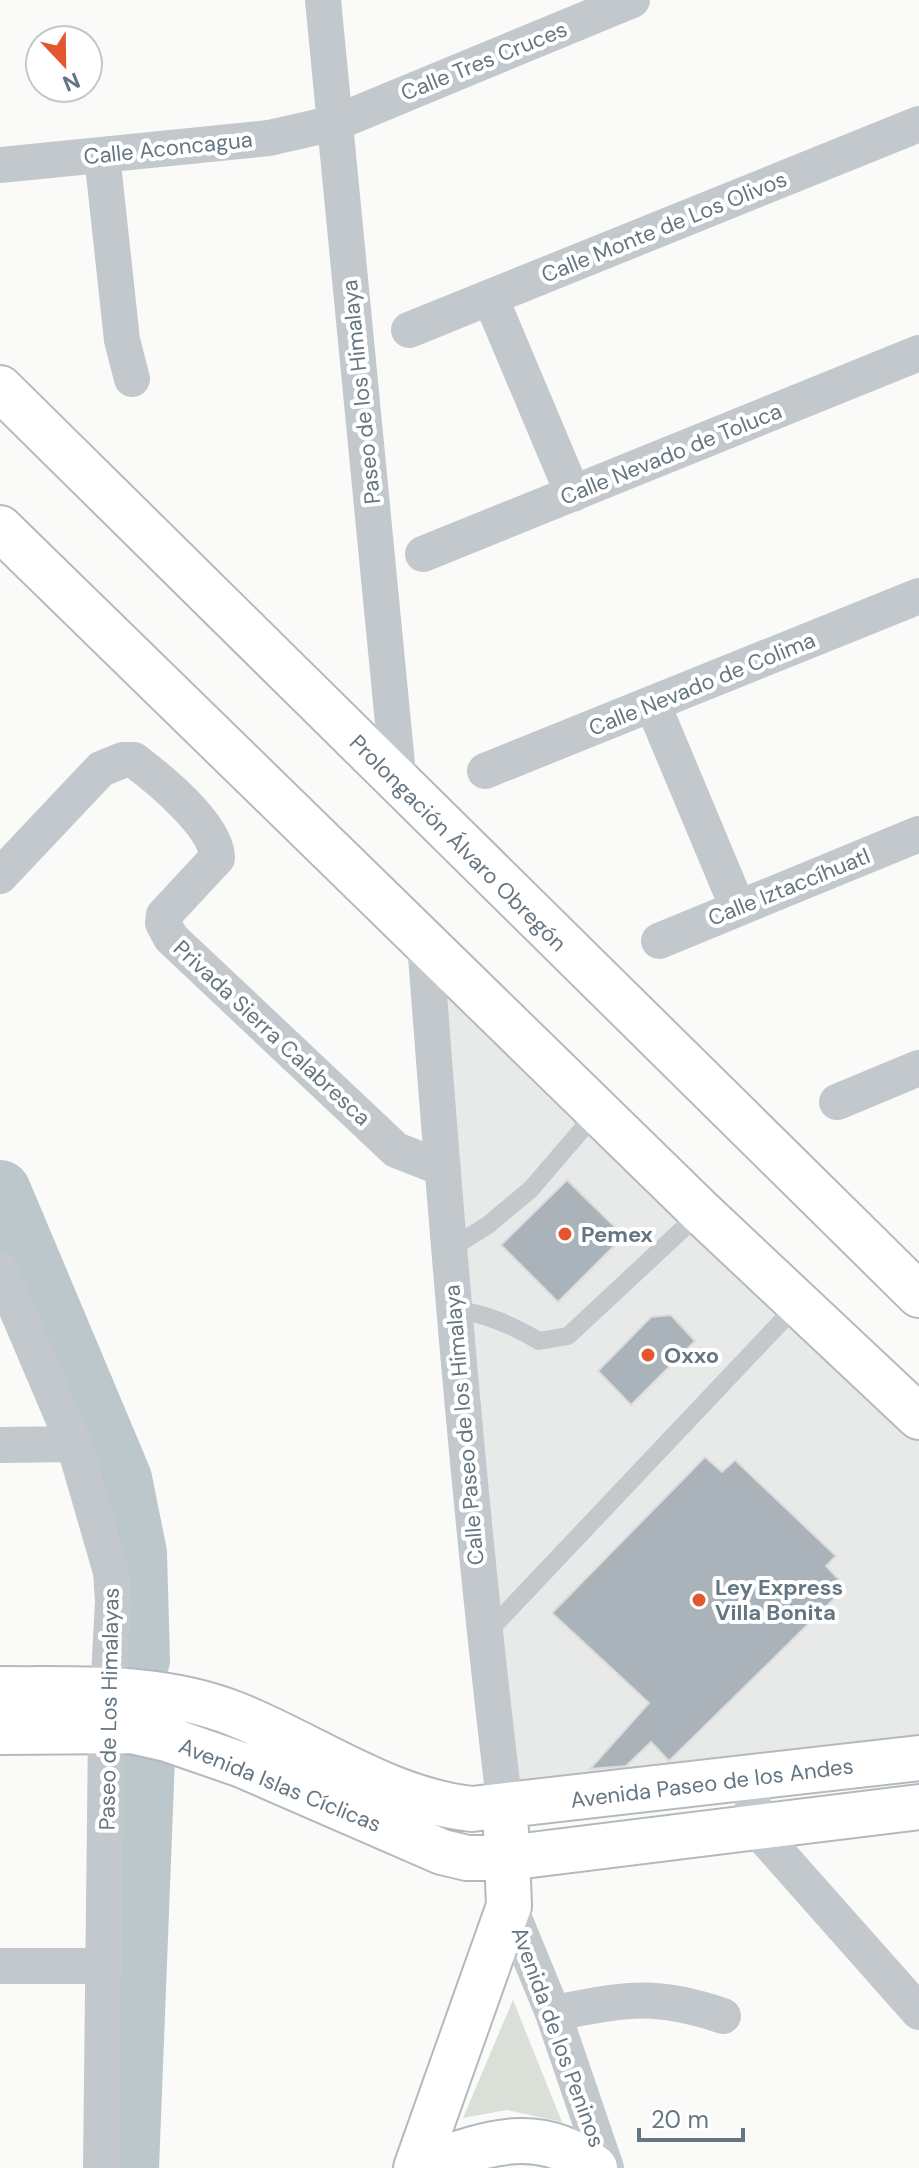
<svg xmlns="http://www.w3.org/2000/svg" width="919" height="2168" viewBox="0 0 919 2168" font-family="'DM Sans',sans-serif">
<style>
.built{fill:#e8e9e9}
.green{fill:#dadfd7}
.lines{fill:none;stroke-linecap:round;stroke-linejoin:round}
.river{stroke:#bbc7cb;stroke-width:62}
.building{fill:#aab3b9;stroke:#dcdcda;stroke-width:2}
.secondary-casing{stroke:#b3babf;stroke-width:48}
.primary-casing{stroke:#b5babe;stroke-width:48}
.lane{stroke:#c3c8cc;stroke-width:18}
.street{stroke:#c3c8cc;stroke-width:36}
.secondary{stroke:#fff;stroke-width:44}
.primary{stroke:#fff;stroke-width:44}
.poi-dot{fill:#e4572e;stroke:#fff;stroke-width:3}
.labels{text-anchor:middle;dominant-baseline:central;stroke-width:8;stroke-linejoin:round;paint-order:stroke}
.street-label{font-size:22px;fill:#657683;stroke:#fff}
.poi-label{font-size:22px;font-weight:bold;fill:#657683;stroke:#fff;text-anchor:start}
</style>
<rect width="100%" height="100%" fill="#fafaf8"/>
<path class="built" d="M425,943L919,1422V1753L505,1808Z"/>
<path class="green" d="M513,2000L562,2122L507,2110L463,2118Z"/>
<g class="lines">
<path class="river" d="M0,1191L121,1479L136,1553L139,1660
M128,2168L144,1757"/>
</g>
<path class="building" d="M567,1180L624,1236L558,1302L501,1245Z
M671,1315L695,1341L631,1405L598,1371L651,1317Z
M705,1457L722,1472L735,1460L836,1556L826,1566L846,1587L669,1761L651,1742L626,1766L590,1769L649,1703L552,1613Z"/>
<g class="lines">
<defs>
<path id="secondary" d="M0,1689C80,1690 159,1684 235,1714C313,1745 387,1800 472,1809L919,1758
M0,1732L132,1731L167,1739L242,1765L442,1852L467,1858H507L919,1807
M416,2168L509,1906L506,1830
M418,2168C479,2146 537,2120 595,2168"/>
<path id="primary" d="M0,388L919,1295
M0,528L701,1212L919,1417"/>
</defs>
<use href="#secondary" class="secondary-casing"/>
<use href="#primary" class="primary-casing"/>
<path class="lane" d="M448,1250L488,1225L531,1189L597,1112
M453,1309C487,1314 509,1324 539,1341L568,1336L701,1212
M485,1635L799,1303"/>
<path class="street" d="M323,0L399,785
M102,155L122,340L132,379
M0,165L269,138L335,123L632,0
M490,297L573,494
M409,330L919,124
M423,554L919,353
M653,705L738,908
M485,771L919,596
M0,876L101,769L123,760H134C159,779 217,826 217,858L164,915L163,923L171,938L396,1150L442,1168
M659,941L919,834
M425,943C447,1232 470,1520 505,1808
M837,1102L919,1068
M0,1270L74,1444L111,1572L113,1601L106,1732L101,2168
M0,1445L74,1444
M751,1778L755,1827L919,2012
M509,1906L553,2013L606,2168
M0,1966H105
M553,2013C624,2000 652,1992 723,2016"/>
<use href="#secondary" class="secondary"/>
<use href="#primary" class="primary"/>
</g>
<g class="poi-dot">
<circle cx="565" cy="1234" r="8"/>
<circle cx="648" cy="1355" r="8"/>
<circle cx="699" cy="1600" r="8"/>
</g>
<g class="labels">
<g class="street-label">
<text transform="translate(484 61) rotate(-22)">Calle Tres Cruces</text>
<text transform="translate(168 148) rotate(-6)">Calle Aconcagua</text>
<text transform="translate(664 227) rotate(-22)">Calle Monte de Los Olivos</text>
<text transform="translate(361 392) rotate(-96)">Paseo de los Himalaya</text>
<text transform="translate(671 454) rotate(-22)">Calle Nevado de Toluca</text>
<text transform="translate(702 684) rotate(-22)">Calle Nevado de Colima</text>
<text transform="translate(458 843) rotate(45)">Prolongación Álvaro Obregón</text>
<text transform="translate(789 887) rotate(-22)">Calle Iztaccíhuatl</text>
<text transform="translate(272 1033) rotate(43)">Privada Sierra Calabresca</text>
<text transform="translate(464 1425) rotate(-95)">Calle Paseo de los Himalaya</text>
<text transform="translate(109 1709) rotate(-89)">Paseo de Los Himalayas</text>
<text transform="translate(712 1783) rotate(-7)">Avenida Paseo de los Andes</text>
<text transform="translate(280 1785) rotate(22)">Avenida Islas Cíclicas</text>
<text transform="translate(558 2037) rotate(70)">Avenida de los Peninos</text>
</g>
<g class="poi-label">
<text x="581" y="1234">Pemex</text>
<text x="664" y="1355">Oxxo</text>
<text x="715" y="1587">Ley Express<tspan x="715" dy="25">Villa Bonita</tspan></text>
</g>
</g>
<g transform="translate(64 64) rotate(158)"><circle r="38" fill="#ffffff" stroke="#c1c8cd" stroke-width="2"/>
<path d="M0-6L14 30L0 20L-14 30Z" fill="#e4572e"/>
<text y="-12" font-size="22" font-weight="bold" text-anchor="middle" fill="#657683">N</text>
</g>
<path d="M639 2128v12h104v-12" fill="none" stroke="#657683" stroke-width="4"/>
<text x="651" y="2128" font-size="24" fill="#657683" stroke="#ffffff" stroke-width="6" paint-order="stroke">20 m</text>
</svg>
